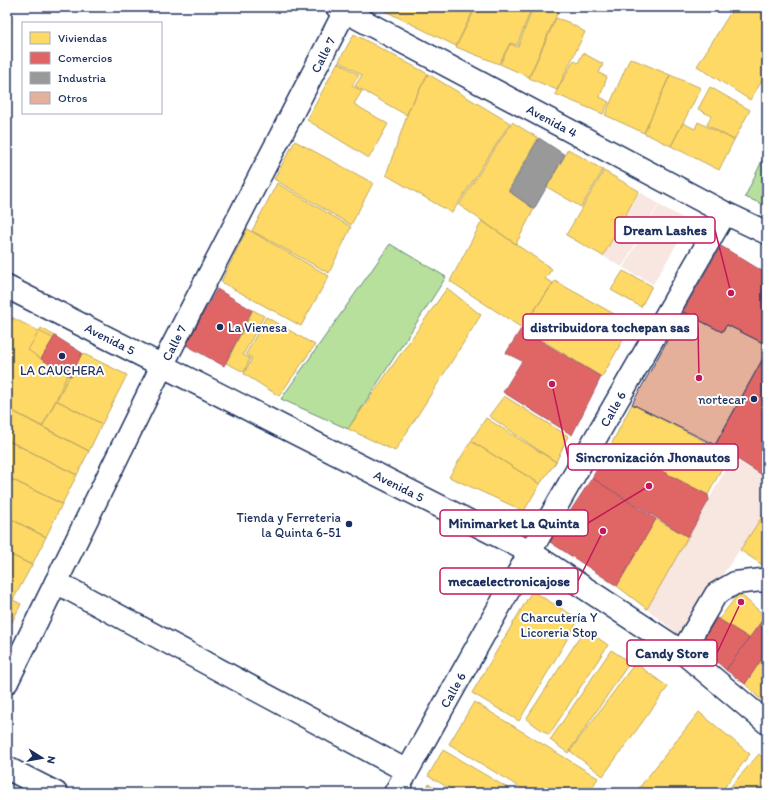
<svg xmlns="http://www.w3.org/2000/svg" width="774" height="800" viewBox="0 0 774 800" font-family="Itim,sans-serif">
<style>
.built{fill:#f7e7e0}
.green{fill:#b7e09c;stroke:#69887d}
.homes{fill:#ffd966;stroke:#bba664}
.shops{fill:#e06666;stroke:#a55664}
.industry{fill:#999;stroke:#737987}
.building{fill:#e5b099;stroke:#1b2f5e}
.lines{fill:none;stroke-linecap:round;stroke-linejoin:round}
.street-casing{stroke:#1b2f5e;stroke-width:25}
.secondary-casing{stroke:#1b2f5e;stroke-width:25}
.street{stroke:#fff;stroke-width:22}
.secondary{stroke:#fff;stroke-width:22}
.poi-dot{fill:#1b2f5e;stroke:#fff;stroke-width:1.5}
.labels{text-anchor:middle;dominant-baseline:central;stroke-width:4;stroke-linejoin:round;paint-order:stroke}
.street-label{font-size:13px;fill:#1b2f5e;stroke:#fff}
.poi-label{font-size:13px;fill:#1b2f5e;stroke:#fff}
.leader{fill:none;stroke:#c2185b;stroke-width:1.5}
.callout-dot{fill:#c2185b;stroke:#fff;stroke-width:1.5}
.callout{fill:#fff;stroke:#c2185b;stroke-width:1.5}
.callout-label{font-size:14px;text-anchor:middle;font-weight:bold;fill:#1b2f5e}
</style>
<rect width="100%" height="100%" fill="#fff"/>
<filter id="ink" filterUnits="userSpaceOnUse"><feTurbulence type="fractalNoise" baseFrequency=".025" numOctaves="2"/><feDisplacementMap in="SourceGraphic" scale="8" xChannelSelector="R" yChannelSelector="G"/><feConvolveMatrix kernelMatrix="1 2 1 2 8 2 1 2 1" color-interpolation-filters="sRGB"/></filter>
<g filter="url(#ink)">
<path class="built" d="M640,192L659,204L622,267L603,256Z
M659,205L690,222L653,284L623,268Z
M732,458L767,479V509L681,637L647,609Z"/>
<path class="green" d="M767,150V206L745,197Z
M390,244L446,277L348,429L281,399Z"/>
<path class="homes" d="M377,7H475L456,46Z
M476,7H532L517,45L510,43L499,64L456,47Z
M533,7H560L529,77L500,64L510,44L518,47Z
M734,7H760L767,20V73L750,100L697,66Z
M556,18L568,22L585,32L557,90L529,78Z
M354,34L428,74L406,115L355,86L362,75L339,61Z
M583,53L603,64L599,73L607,77L600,97L609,102L603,114L555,94L574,60L578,63Z
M630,58L670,75L644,133L605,115Z
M338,62L359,75L352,86L362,91L354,104L388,124L369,158L307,120Z
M428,74L510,123L452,213L386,175L410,107Z
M670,75L701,88L671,146L644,133Z
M710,87L750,110L734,140L707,125L711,116L698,109Z
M512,122L538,138L508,191L534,209L516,244L459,205Z
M698,122L734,140L719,170L671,146L683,123L695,129Z
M295,141L373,183L351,225L274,179Z
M568,149L603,170L581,207L547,187Z
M604,171L639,191L603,256L566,235Z
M277,183L351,227L329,273L252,231Z
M482,221L552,269L545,279L553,283L522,328L450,281Z
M247,229L329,276L301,326L221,282Z
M623,271L652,286L641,307L611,290Z
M555,281L632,324L602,377L522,328Z
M447,288L481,315L395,451L348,429Z
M253,310L264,316L243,355L250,358L244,372L226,363Z
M7,315L13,318L7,330Z
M266,317L315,345L279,396L244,374L252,358L246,354Z
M13,318L82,353L42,427L7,408V330Z
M41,328L55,336L41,359L28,350Z
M82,353L127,375L102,424L56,400L67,375L71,376Z
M504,396L568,436L556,462L489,416Z
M56,400L102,424L89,451L42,427Z
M632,404L729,454L708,495L611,445Z
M7,408L89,451L77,475L7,440Z
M486,418L556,462L540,484L471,441Z
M7,440L77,475L62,504L7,477Z
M471,441L540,484L524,511L449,477Z
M7,477L62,504L46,537L7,517Z
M767,509V568L740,550Z
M7,517L46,537L32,565L7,553Z
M656,519L688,537L647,609L617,586Z
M7,553L32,565L13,600L7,597Z
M532,591L579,619L519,721L472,693Z
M739,593L765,616L749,638L719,619Z
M7,597L21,604L7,632Z
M585,629L608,645L549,735L526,719Z
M611,650L630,662L568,753L550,740Z
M767,651V691L761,700L745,684Z
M635,663L668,687L603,776L570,751Z
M474,702L598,778L589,793H529L449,744Z
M699,712L750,754L720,793H635Z
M443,750L516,793H458L428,776Z
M759,754L767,762V793H725Z
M429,784L444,793H424Z"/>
<path class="shops" d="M721,246L767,274V345L727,325L722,332L683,312Z
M217,289L252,310L224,366L186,345Z
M521,329L601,377L572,435L503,392L522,361L506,353Z
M55,336L82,353L71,376L41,359Z
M767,353V478L715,445Z
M611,445L708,495L709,500L688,537L592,478Z
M592,478L656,519L617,586L550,542Z
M767,614V651L745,684L726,670Z
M717,618L749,638L726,670L699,645Z"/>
<path class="industry" d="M539,138L565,155L534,209L509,191Z"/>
<path class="building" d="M683,312L722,332L727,325L767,345V351L715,445L632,404Z"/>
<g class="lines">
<defs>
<path id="street" d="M337,7L725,213L767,233
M7,287L530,552L682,652L767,723
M56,582L407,771
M682,652L716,594L735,583L762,580L767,582
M7,768L56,793
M395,793L530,552L725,213"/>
<path id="secondary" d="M7,682L162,366L347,7"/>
</defs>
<use href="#street" class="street-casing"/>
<use href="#secondary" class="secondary-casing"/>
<use href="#street" class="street"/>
<use href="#secondary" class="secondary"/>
</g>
</g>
<g class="poi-dot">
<circle cx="220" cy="327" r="4"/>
<circle cx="62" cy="356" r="4"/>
<circle cx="754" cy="399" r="4"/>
<circle cx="349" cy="524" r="4"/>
<circle cx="559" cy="603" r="4"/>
</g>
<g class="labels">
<g class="street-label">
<text transform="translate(323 55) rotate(-63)">Calle 7</text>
<text transform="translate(552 121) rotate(28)">Avenida 4</text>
<text transform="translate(110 339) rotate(27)">Avenida 5</text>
<text transform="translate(174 343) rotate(-63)">Calle 7</text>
<text transform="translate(613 409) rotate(-60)">Calle 6</text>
<text transform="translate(399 486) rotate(27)">Avenida 5</text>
<text transform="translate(453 690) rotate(-61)">Calle 6</text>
</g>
<g class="poi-label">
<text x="228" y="327" text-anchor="start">La Vienesa</text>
<text x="62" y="370">LA CAUCHERA</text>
<text x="746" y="399" text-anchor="end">nortecar</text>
<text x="341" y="517" text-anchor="end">Tienda y Ferreteria<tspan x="341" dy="15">la Quinta 6-51</tspan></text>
<text x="559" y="617">Charcutería Y<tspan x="559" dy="15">Licoreria Stop</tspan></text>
</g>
</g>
<path class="leader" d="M731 293L715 230M699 378L698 327M552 384L568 457M649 486L588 523M603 531L578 581M741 602L717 653"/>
<g class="callout-dot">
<circle cx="731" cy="293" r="4"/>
<circle cx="699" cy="378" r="4"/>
<circle cx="552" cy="384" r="4"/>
<circle cx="649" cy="486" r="4"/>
<circle cx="603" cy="531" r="4"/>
<circle cx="741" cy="602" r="4"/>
</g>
<g class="callout">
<rect x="615" y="217" width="100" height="26" rx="4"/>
<rect x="523" y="314" width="175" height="26" rx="4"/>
<rect x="568" y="444" width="170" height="26" rx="4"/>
<rect x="440" y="510" width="148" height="26" rx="4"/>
<rect x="440" y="568" width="138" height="26" rx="4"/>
<rect x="627" y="640" width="90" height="26" rx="4"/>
</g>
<g class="callout-label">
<text x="665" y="235">Dream Lashes</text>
<text x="610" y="332">distribuidora tochepan sas</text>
<text x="653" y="462">Sincronización Jhonautos</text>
<text x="514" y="528">Minimarket La Quinta</text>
<text x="509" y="586">mecaelectronicajose</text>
<text x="672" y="658">Candy Store</text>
</g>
<rect width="774" height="800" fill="none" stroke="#fff" stroke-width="24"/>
<rect x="12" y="12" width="750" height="776" fill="none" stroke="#1b2f5e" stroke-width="1.5" filter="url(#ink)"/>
<rect x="22" y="22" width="140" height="92" fill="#ffffff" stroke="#a4acbf"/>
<rect x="30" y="32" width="20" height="12" fill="#ffd966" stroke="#a4acbf"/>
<text x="58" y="42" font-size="12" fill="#1b2f5e">Viviendas</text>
<rect x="30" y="52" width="20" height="12" fill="#e06666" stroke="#a4acbf"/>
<text x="58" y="62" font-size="12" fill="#1b2f5e">Comercios</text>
<rect x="30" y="72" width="20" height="12" fill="#999999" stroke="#a4acbf"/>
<text x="58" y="82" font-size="12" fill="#1b2f5e">Industria</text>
<rect x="30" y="92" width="20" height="12" fill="#e5b099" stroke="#a4acbf"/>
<text x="58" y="102" font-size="12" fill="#1b2f5e">Otros</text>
<g transform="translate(42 758) rotate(101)" stroke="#ffffff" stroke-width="3" paint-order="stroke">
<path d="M0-3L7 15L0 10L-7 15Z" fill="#1b2f5e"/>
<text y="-6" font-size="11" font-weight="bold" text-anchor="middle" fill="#1b2f5e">N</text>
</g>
</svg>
